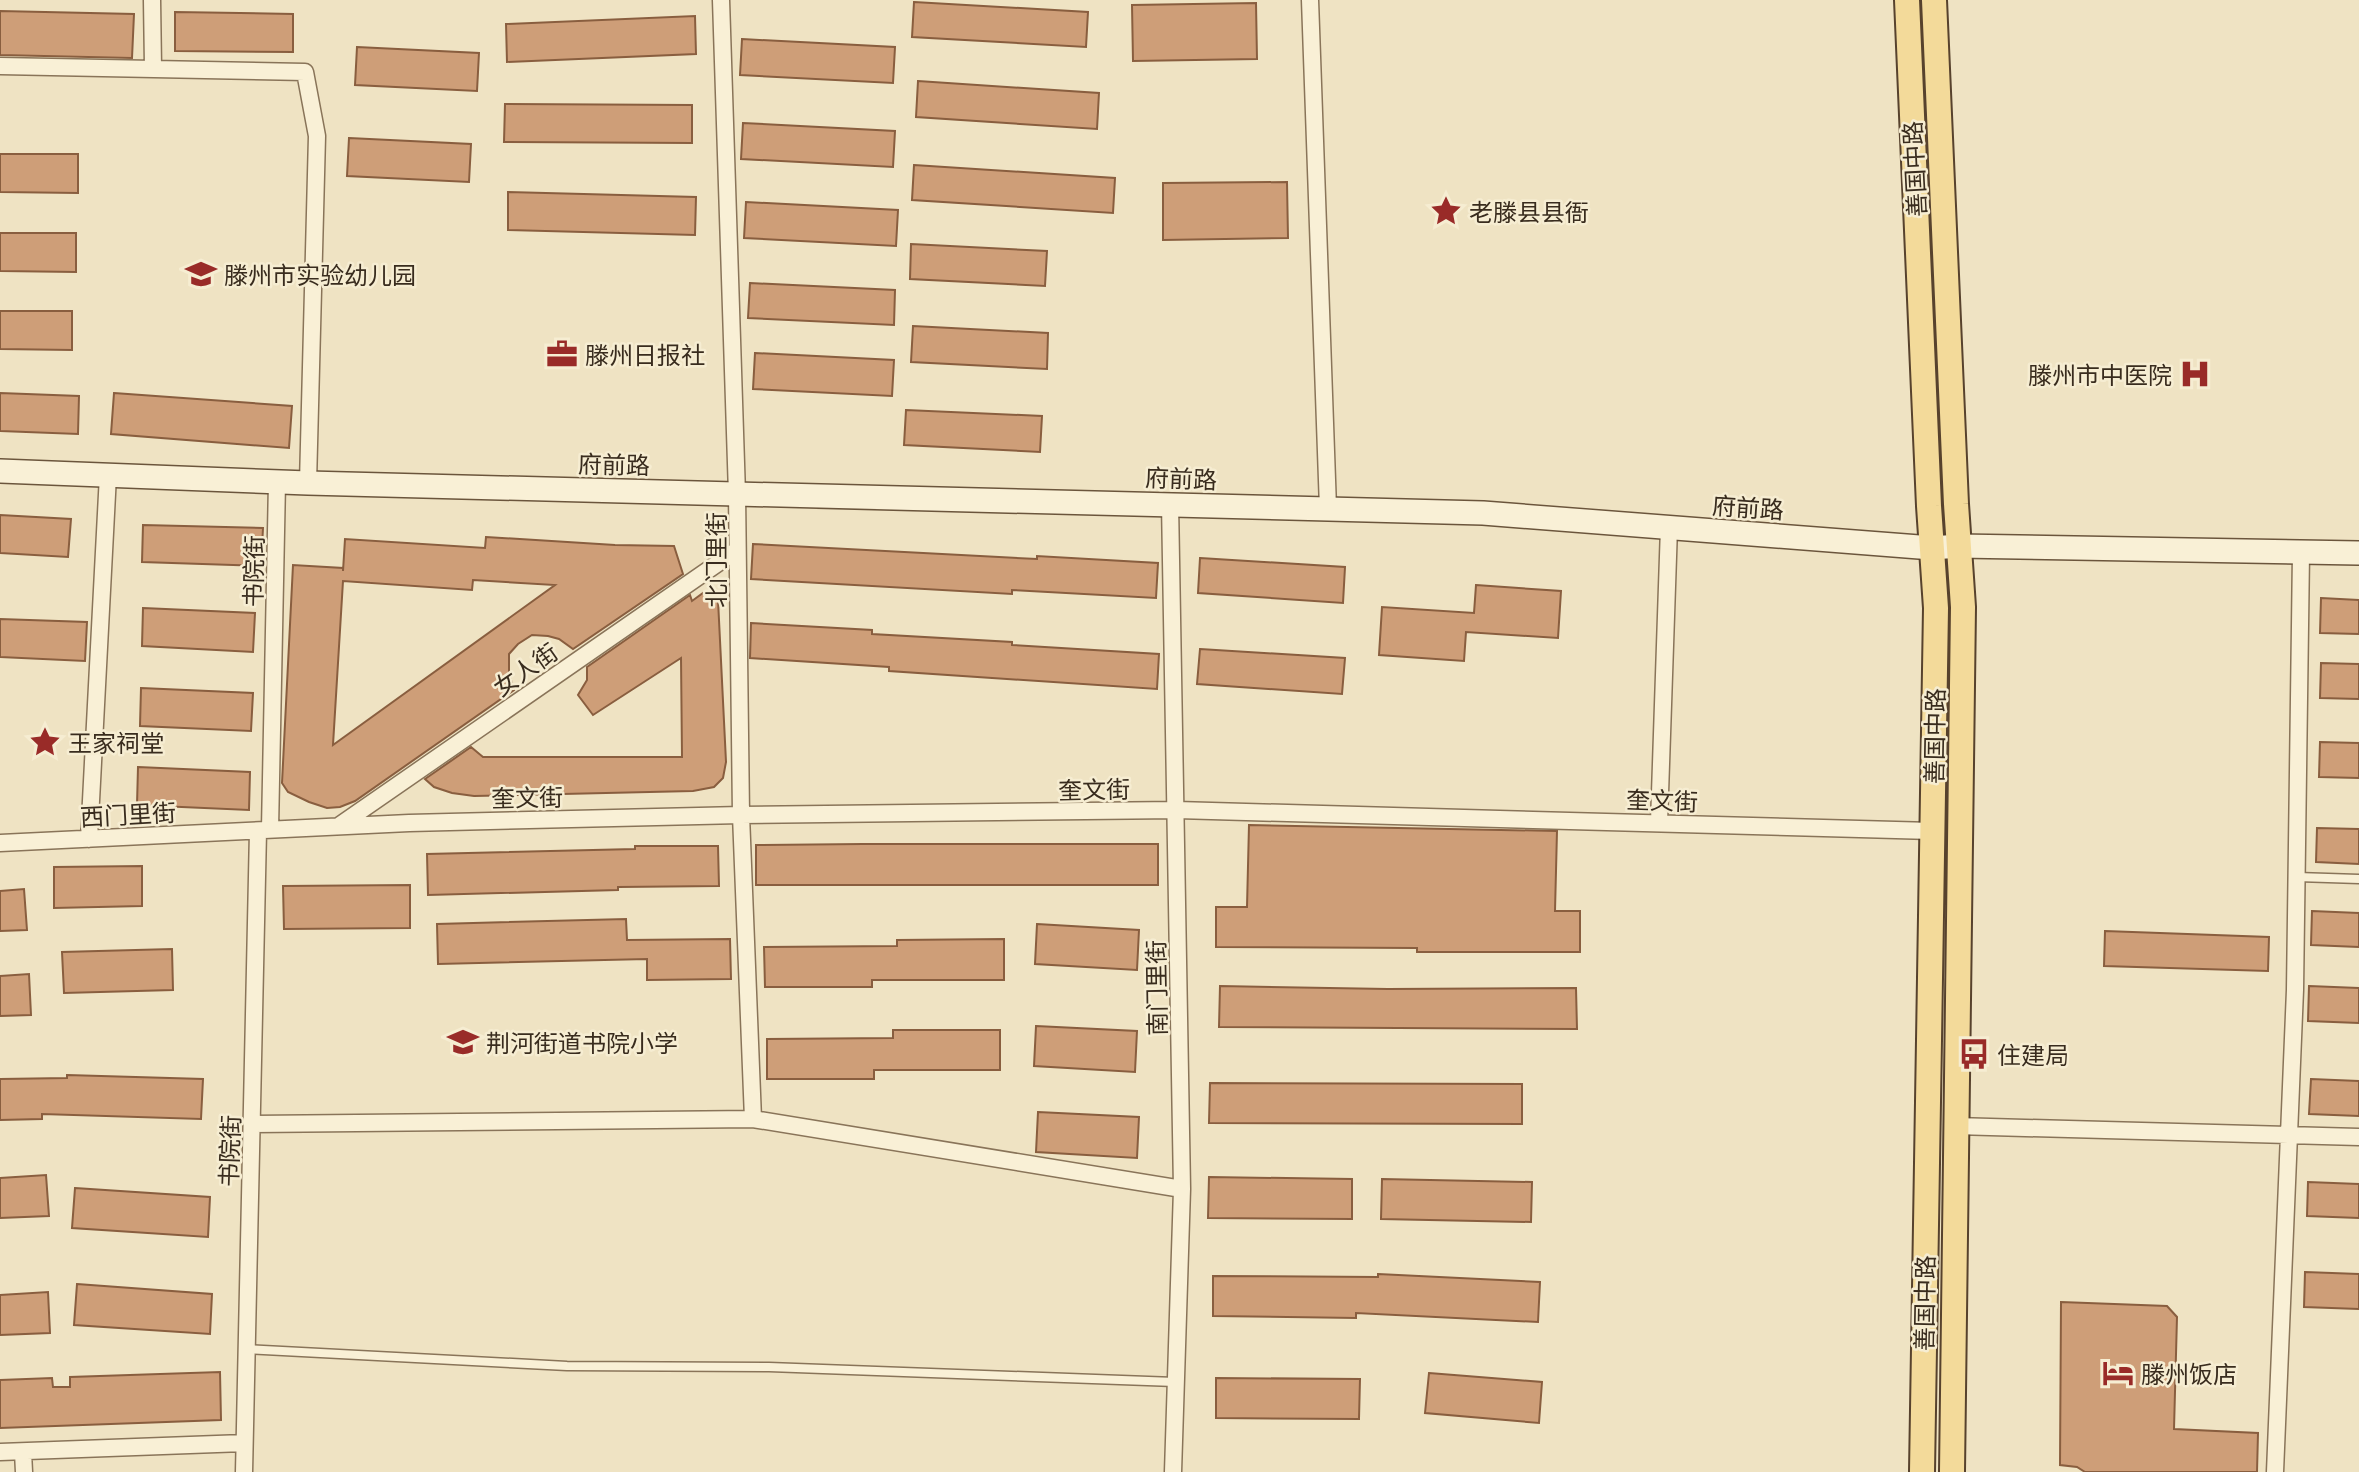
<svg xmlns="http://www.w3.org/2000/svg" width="2359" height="1472" viewBox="0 0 2359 1472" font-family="'Noto Serif','Noto Sans SC',serif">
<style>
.building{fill:#ce9e78;stroke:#895e3f;stroke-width:2;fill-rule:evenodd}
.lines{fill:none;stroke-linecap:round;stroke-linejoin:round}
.lane-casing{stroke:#897459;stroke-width:11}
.street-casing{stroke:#897459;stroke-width:19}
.secondary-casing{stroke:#6b553c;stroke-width:26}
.primary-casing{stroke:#57422d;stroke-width:28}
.lane{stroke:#f9f0d6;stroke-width:8}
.street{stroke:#f9f0d6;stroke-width:16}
.secondary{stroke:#f9f0d6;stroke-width:23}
.primary{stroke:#f3da9a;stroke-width:24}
.labels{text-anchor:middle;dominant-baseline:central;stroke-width:5;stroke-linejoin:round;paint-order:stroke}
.street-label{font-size:24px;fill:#392c1e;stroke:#f6edd2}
.poi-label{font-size:24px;fill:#392c1e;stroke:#f6edd2;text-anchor:start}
</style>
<rect width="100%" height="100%" fill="#efe3c3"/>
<path class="building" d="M914,2L1088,12L1086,47L912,37Z
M1256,3L1257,59L1133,61L1132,5Z
M0,11L134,14L132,58L0,55Z
M175,12L293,14V52L175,51Z
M695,16L696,54L507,62L506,24Z
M742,39L895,47L893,83L740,75Z
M357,47L479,53L477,91L355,85Z
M918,81L1099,93L1097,129L916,117Z
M505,104L692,105V143L504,142Z
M743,123L895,131L893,167L741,159Z
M349,138L471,144L469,182L347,176Z
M0,154H78V193L0,192Z
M914,165L1115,178L1113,213L912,200Z
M1287,182L1288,238L1163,240V183Z
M508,192L696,197L695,235L508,230Z
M746,202L898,210L896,246L744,238Z
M0,233H76V272L0,271Z
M911,244L1047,251L1045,286L910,279Z
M750,283L895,290L894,325L748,318Z
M0,311H72V350L0,349Z
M913,326L1048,333L1047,369L911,362Z
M755,353L894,360L892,396L753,389Z
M0,393L79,396L78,434L0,431Z
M114,393L292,406L289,448L111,434Z
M906,410L1042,416L1040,452L904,445Z
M0,515L71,519L68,557L0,553Z
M143,525L263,528L261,566L142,562Z
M486,537L615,545L674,546L683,574L573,649L559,639L548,636L532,635L518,644L509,654V673L514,690L355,801L340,807L327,808L309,802L288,792L282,783L293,565L343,568V571L345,539L485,548ZM473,580L555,585L333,745L343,581L472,590Z
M753,544L1037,559V556L1158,563L1156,598L1012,590V594L751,579Z
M1200,558L1345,567L1343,603L1198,593Z
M1476,585L1561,591L1558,638L1466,632L1464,661L1379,655L1382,607L1474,613Z
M703,593L718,600L726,762L723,778L714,787L693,791L474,796L452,793L434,787L425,779L471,747L483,757H682L681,658L593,715L578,695L587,680V667L690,595L692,601Z
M2321,598L2359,600V634L2320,633Z
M143,608L255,613L253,652L142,646Z
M0,619L87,622L85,661L0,657Z
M751,623L872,630V634L1012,642V645L1159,654L1157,689L889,671V667L750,658Z
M1200,649L1345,658L1342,694L1197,684Z
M2321,663L2359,664V699L2320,698Z
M141,688L253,693L251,731L140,726Z
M2320,742L2359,743V778L2319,777Z
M138,767L250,772L249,810L137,805Z
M1249,825L1557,831L1555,911H1580V952H1417V948L1216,947V907H1247Z
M2317,828L2359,829V864L2316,862Z
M863,844H1158V885H756V845Z
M635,846H718L719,886L618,887V890L428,895L427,854L635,849Z
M142,866V906L54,908V867Z
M410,885V928L284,929L283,886Z
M24,889L27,930L0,931V891Z
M2312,911L2359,913V947L2311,945Z
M626,919L627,940L730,939L731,979L647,980V959L438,964L437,924Z
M1037,924L1139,930L1137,970L1035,964Z
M2105,931L2269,937L2268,971L2104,966Z
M1004,939V980H872V987H765L764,947L897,946V940Z
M172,949L173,990L64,993L62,952Z
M29,974L31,1015L0,1016V976Z
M1220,986L1388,989L1576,988L1577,1029L1219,1027Z
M2309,986L2359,988V1023L2308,1021Z
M1036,1026L1137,1031L1135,1072L1034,1066Z
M893,1030H1000V1070H874V1079H767V1039L893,1038Z
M67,1075L203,1079L201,1119L42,1114V1119L0,1120V1079L67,1078Z
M2311,1079L2359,1081V1116L2309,1114Z
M1210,1083L1522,1084V1124L1209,1123Z
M1038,1112L1139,1117L1137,1158L1036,1152Z
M46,1175L49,1216L0,1218V1178Z
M1209,1177L1352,1179V1219L1208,1218Z
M1382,1179L1532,1182L1531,1222L1381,1219Z
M2308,1182L2359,1184V1218L2307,1216Z
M75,1188L210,1197L208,1237L72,1228Z
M2305,1272L2359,1274V1309L2304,1307Z
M1378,1274L1540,1282L1538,1322L1356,1313V1318L1213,1316V1276L1378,1277Z
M77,1284L212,1294L210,1334L74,1325Z
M48,1292L50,1333L0,1335V1295Z
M2061,1302L2167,1306L2177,1317L2174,1429L2258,1433L2257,1472H2085L2077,1467L2060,1465Z
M220,1372L221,1420L0,1428V1380L52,1378L53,1387H70V1377Z
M1429,1373L1542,1382L1539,1423L1425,1413Z
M1216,1378L1360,1379L1359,1419L1216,1418Z"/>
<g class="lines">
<defs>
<path id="lane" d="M2297,877L2359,879
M246,1349L567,1366L769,1367L1175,1382"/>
<path id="street" d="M152,0L153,67
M721,0L737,494L741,815L753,1119
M1310,0L1328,508
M0,66L305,72L317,136L308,483
M1170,503L1182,1189L1173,1472
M1659,823L1669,527
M340,825L737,550
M270,829L277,482
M89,839L108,475
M0,843L409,823L741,815L1177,810L1932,831
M253,1124L753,1119L1182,1189
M1955,1126L2359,1137
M0,1452L244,1443
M23,1452L24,1472
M244,1472L258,831
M2275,1472L2295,990L2301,553"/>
<path id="secondary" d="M0,471L308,483L1483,513L1932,548L1959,546L2359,553"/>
<path id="primary" d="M1907,0L1929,506L1936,608L1922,1472
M1934,0L1956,504L1963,607L1952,1472"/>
</defs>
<use href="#lane" class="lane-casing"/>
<use href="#street" class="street-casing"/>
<use href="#secondary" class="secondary-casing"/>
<use href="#primary" class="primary-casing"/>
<use href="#lane" class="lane"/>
<use href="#street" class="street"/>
<use href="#secondary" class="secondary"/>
<use href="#primary" class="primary"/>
</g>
<defs>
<symbol id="sight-bare" viewBox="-9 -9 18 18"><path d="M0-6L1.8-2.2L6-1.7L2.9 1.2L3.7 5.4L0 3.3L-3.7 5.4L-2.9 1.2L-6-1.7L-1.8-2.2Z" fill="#992b28" stroke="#f6edd2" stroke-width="2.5" paint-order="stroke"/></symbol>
<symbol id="school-bare" viewBox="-9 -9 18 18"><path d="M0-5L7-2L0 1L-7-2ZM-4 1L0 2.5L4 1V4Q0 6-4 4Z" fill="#992b28" stroke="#f6edd2" stroke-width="2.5" paint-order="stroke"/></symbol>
<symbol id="office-bare" viewBox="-9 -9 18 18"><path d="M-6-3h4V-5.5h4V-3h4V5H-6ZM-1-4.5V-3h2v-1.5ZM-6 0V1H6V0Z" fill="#992b28" stroke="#f6edd2" stroke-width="2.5" paint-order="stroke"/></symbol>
<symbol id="hospital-bare" viewBox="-9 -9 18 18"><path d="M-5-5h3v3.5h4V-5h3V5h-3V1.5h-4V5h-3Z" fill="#992b28" stroke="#f6edd2" stroke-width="2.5" paint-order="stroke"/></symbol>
<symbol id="bus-bare" viewBox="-9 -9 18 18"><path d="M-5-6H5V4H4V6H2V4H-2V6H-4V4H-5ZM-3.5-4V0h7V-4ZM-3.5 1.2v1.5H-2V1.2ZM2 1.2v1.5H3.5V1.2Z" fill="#992b28" stroke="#f6edd2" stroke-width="2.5" paint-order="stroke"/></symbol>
<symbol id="hotel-bare" viewBox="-9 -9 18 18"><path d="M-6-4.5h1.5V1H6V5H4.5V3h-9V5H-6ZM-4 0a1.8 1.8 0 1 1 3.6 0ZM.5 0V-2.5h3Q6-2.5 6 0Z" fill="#992b28" stroke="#f6edd2" stroke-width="2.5" paint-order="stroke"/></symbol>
</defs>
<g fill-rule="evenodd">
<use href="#sight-bare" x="1424" y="189" width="44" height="44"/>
<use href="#school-bare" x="179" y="252" width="44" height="44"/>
<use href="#office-bare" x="540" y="332" width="44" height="44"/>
<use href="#hospital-bare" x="2173" y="352" width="44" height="44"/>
<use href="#sight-bare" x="23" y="720" width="44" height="44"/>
<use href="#school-bare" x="441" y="1020" width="44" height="44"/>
<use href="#bus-bare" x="1952" y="1032" width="44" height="44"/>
<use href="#hotel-bare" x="2096" y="1351" width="44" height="44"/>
</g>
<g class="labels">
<g class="street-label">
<text transform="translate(1914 169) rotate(-93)">善国中路</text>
<text transform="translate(614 464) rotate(1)">府前路</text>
<text transform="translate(1181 478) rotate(2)">府前路</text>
<text transform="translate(1748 507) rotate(4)">府前路</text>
<text transform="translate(715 560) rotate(-90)">北门里街</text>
<text transform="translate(253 571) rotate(-89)">书院街</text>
<text transform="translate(525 669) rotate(-35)">女人街</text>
<text transform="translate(1934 736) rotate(-89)">善国中路</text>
<text transform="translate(1094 789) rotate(-1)">奎文街</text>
<text transform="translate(527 797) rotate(-1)">奎文街</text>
<text transform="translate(1662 800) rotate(2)">奎文街</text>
<text transform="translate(128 814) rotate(-3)">西门里街</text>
<text transform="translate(1156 988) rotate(-91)">南门里街</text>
<text transform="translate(229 1151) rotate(-88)">书院街</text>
<text transform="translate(1924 1303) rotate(-89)">善国中路</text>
</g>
<g class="poi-label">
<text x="1469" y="211">老滕县县衙</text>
<text x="224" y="274">滕州市实验幼儿园</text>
<text x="585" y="354">滕州日报社</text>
<text x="2172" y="374" text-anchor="end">滕州市中医院</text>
<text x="68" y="742">王家祠堂</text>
<text x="486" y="1042">荆河街道书院小学</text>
<text x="1997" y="1054">住建局</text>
<text x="2141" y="1373">滕州饭店</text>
</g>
</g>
</svg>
